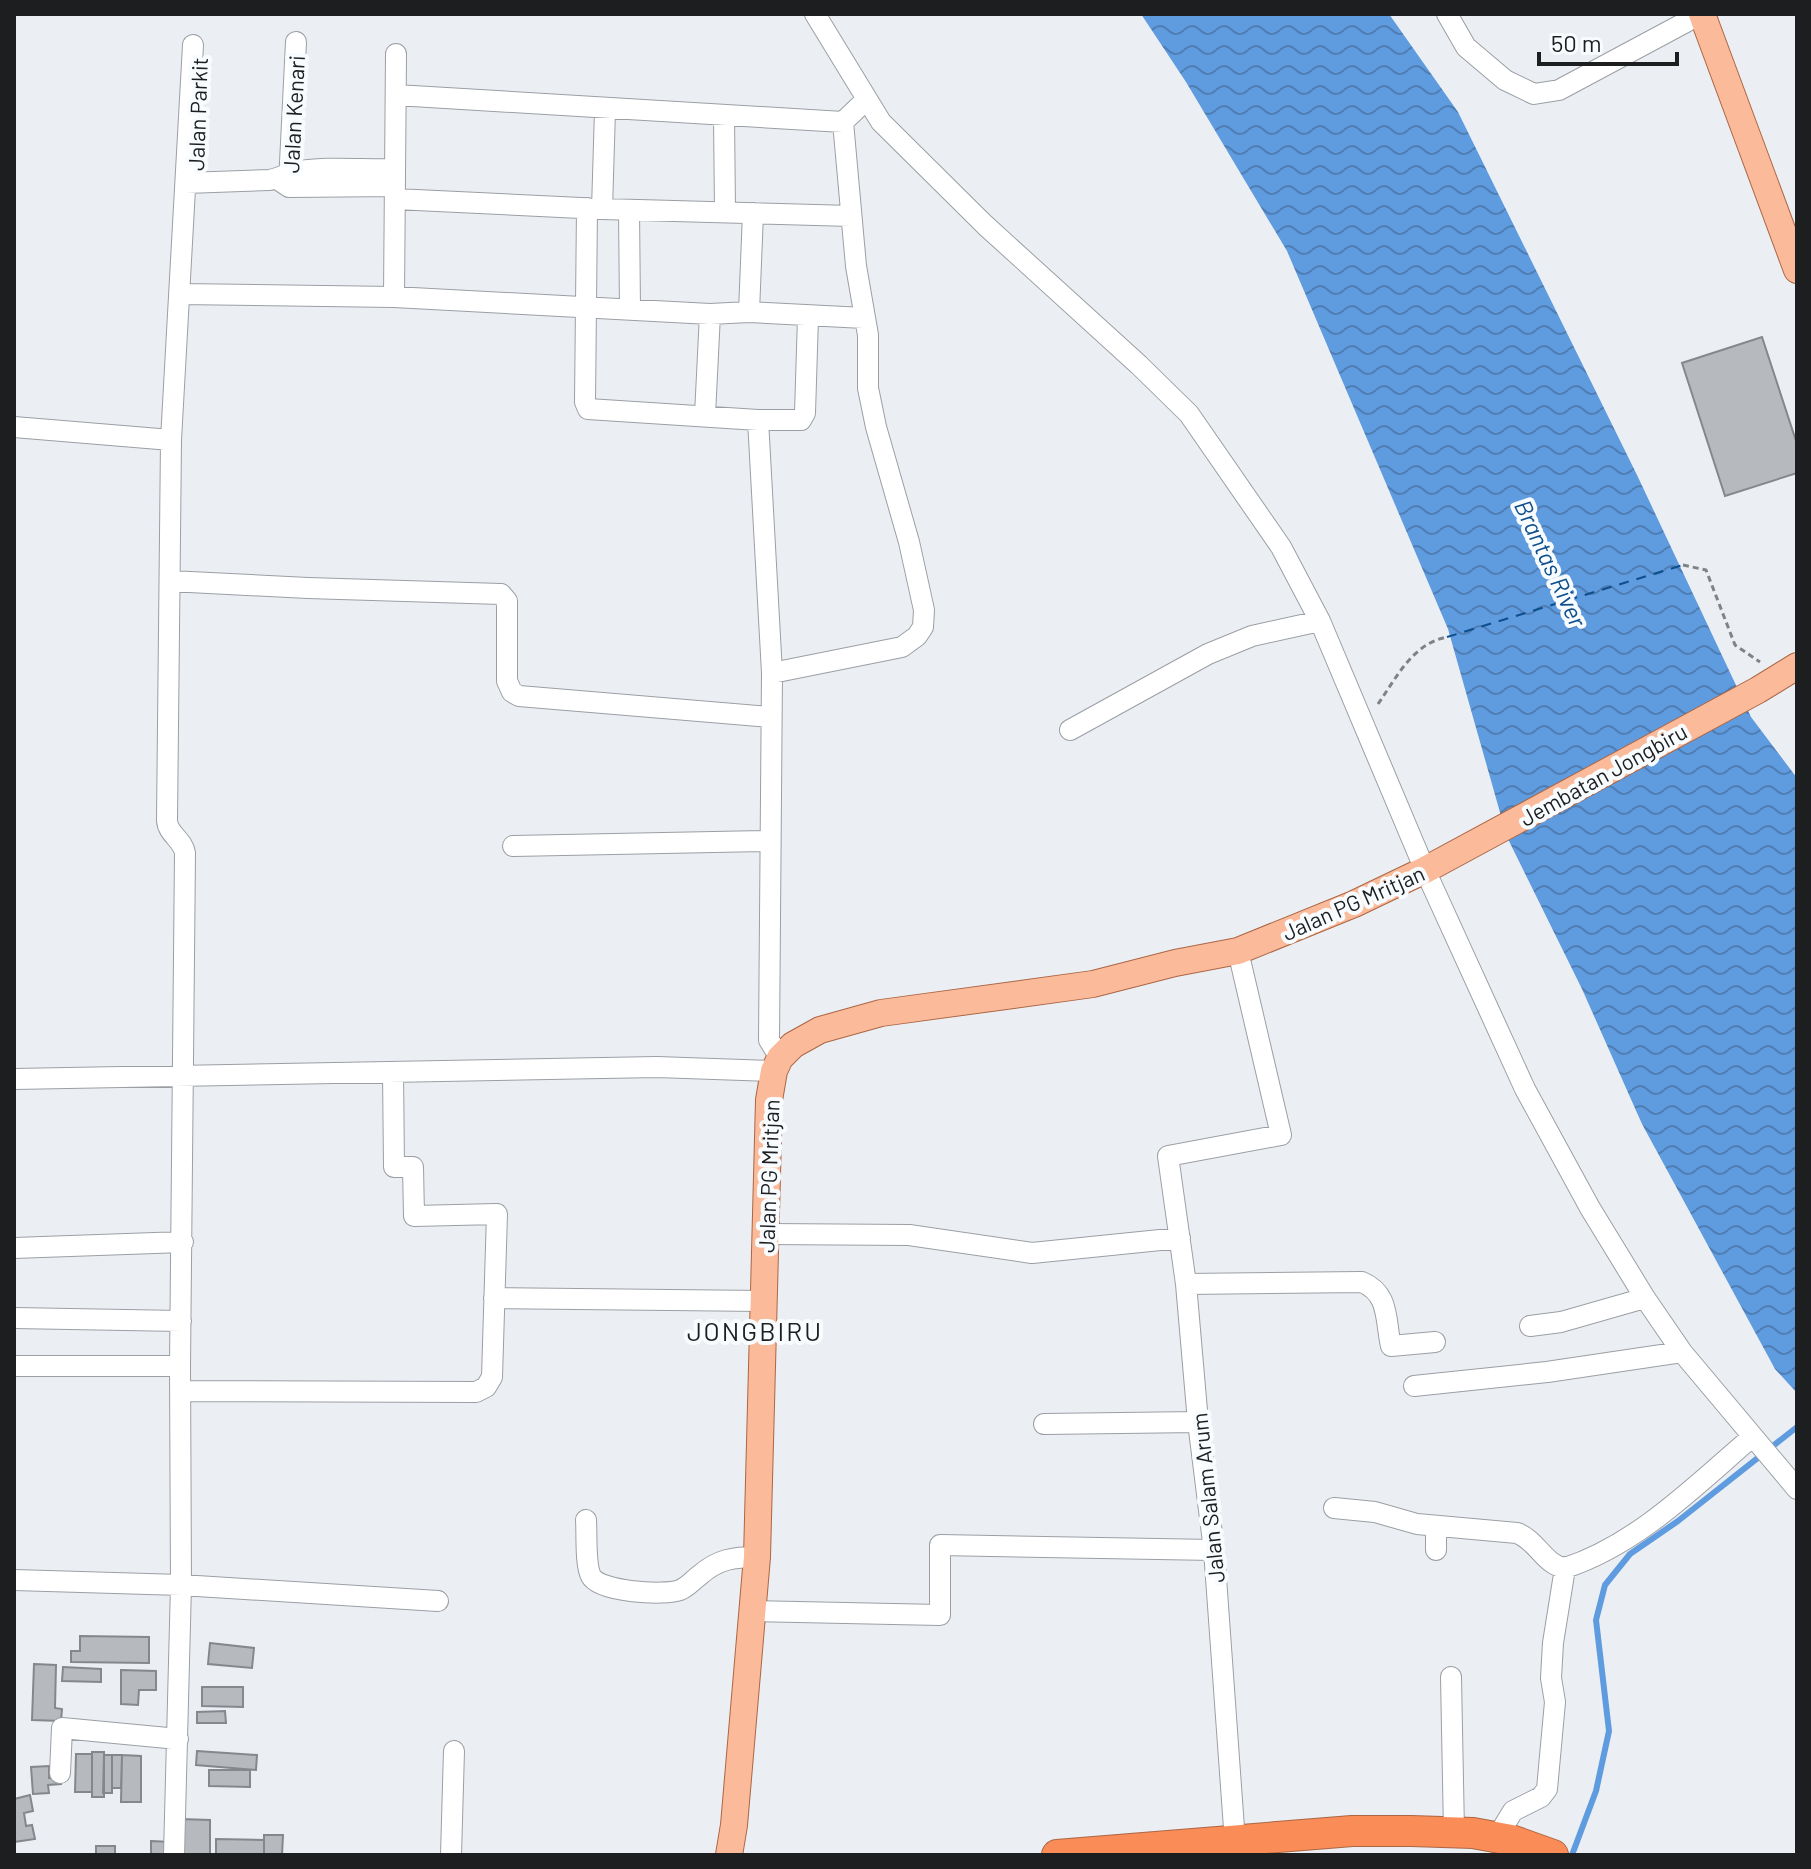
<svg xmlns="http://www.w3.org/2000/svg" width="1811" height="1869" viewBox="0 0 1811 1869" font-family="Barlow,sans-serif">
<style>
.water{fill:url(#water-waves)}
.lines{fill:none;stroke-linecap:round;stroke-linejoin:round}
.stream{stroke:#5f9bdf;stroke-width:6}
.ferry{stroke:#0d4e8c;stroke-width:2;stroke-dasharray:10 8;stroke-linecap:butt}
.building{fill:#b6babe;stroke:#84878c;stroke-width:2}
.minor-casing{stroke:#9b9fa4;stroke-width:22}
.major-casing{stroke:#ac6644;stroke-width:28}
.highway-casing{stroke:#ac6644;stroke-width:32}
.path{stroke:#808386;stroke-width:3;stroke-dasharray:6 4;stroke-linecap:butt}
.minor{stroke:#fff;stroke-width:20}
.major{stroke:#fbba9a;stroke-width:26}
.highway{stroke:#f98c57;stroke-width:30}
.labels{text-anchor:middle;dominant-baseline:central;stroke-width:8;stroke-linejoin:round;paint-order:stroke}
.street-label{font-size:22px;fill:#1d1e20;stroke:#f9fcff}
.water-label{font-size:24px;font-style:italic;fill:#0d4e8c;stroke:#f9fcff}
.quarter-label{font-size:26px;letter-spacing:2px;fill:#1d1e20;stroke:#f9fcff}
</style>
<defs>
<pattern id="water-waves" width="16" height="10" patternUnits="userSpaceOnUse" patternTransform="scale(2)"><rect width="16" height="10" fill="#5f9bdf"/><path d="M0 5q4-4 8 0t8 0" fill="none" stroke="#4e7eb4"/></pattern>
</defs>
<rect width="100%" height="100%" fill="#ebeff4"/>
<path class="water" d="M1141,14H1389L1458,112L1637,475L1751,717L1797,778V1393L1775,1369L1642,1124L1582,989L1507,837L1448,629L1287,251L1186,82Z"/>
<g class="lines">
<path class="stream" d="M1572,1855L1596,1791L1609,1731L1596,1620L1605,1585L1630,1554L1678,1521L1797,1427"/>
<path class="ferry" d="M1447,637L1683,565"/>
</g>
<path class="building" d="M1762,337L1797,444V473L1725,496L1682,363Z
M80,1636L149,1637V1663L71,1662V1651H80Z
M210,1643L254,1648L252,1668L208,1664Z
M34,1664L56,1665L55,1708L62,1709L61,1721L32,1720Z
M63,1667L101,1669V1682L62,1681Z
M121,1670L156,1671V1690H139L138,1705L121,1704Z
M202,1687H243V1707L202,1706Z
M225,1711L226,1723H197V1712Z
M197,1751L257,1755L256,1770L196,1765Z
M92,1752H104V1797H92Z
M76,1754H92V1792H75Z
M104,1755H112V1793H103Z
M112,1755H122L121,1788H112Z
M122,1755L141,1756V1802H121Z
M49,1766V1778H61V1784L48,1785L49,1793L33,1794L31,1767Z
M209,1770H250V1787L209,1786Z
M30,1795L33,1811L24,1813L26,1826L32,1825L35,1839L14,1842V1799Z
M180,1819L210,1820V1855H180Z
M264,1835H283L282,1855H264Z
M216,1839L264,1840V1855H216Z
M151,1841L171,1842V1855H151Z
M96,1846H115V1855H96Z"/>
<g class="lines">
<defs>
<path id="minor" d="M815,14L881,122L985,225L1139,365L1189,414L1281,547L1320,621L1425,870L1525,1089L1590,1208L1645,1298L1682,1352L1797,1489
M1447,14L1466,47L1505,80L1534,94L1559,90L1701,14
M396,95L843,122L866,100
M724,116L725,211
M277,179L289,187L395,186
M186,183L269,180C278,179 285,174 293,172C326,166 362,170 395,169
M289,183L296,42
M395,199L602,209L851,216
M587,208L585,402L588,409L758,420H801L805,413L808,317
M602,209L605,110
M629,210L630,309
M180,294L394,297L710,314L749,312L864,318
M394,297L396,54
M749,312L753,213
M705,415L710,314
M758,420L772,673
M14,427L171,440
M170,581L308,588L501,594L507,601V681L512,692L519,696L771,717
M1070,730L1208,654L1252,636L1320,621
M513,846L769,841
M780,1058L769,1040L772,673L902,647L917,636L923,627L924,610L909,542L876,427L868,388V335L856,266L843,122
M14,1079L657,1067L774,1071
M767,1234L909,1235L1032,1253L1180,1238
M14,1248L183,1242
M1186,1284L1362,1282C1390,1294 1385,1320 1391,1346L1435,1342
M494,1298L763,1301
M14,1318L181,1321
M1530,1326L1561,1322L1645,1298
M14,1366H180
M1414,1386L1547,1372L1682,1352
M181,1391L476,1392L486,1387L492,1377L497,1214L414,1216L413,1167H394L393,1072
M1044,1424L1198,1422
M1334,1508L1375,1512L1417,1524L1517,1533C1537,1540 1544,1565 1565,1568C1637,1545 1696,1485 1752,1437
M586,1520C587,1533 585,1565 591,1576C599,1592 665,1596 680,1590C688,1587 693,1580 700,1575C718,1559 734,1557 757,1557
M1436,1550V1526
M14,1580L181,1585L438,1601
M753,1611L940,1615V1545L1214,1550
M1451,1677L1454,1832
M60,1773L62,1728L178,1739
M1497,1837L1513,1811L1541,1797L1547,1789L1555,1702L1551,1678L1553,1643L1565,1568
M1235,1842L1214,1550L1198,1422L1186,1284L1168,1156L1281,1135L1238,951
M174,1855L181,1585L180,1366L185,853C183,840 168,834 167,821L171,440L193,45
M451,1855L454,1751"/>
<path id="major" d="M1702,14L1797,270
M729,1855L734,1825L757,1557L769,1100L774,1071L780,1058L793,1045L820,1030L881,1013L1093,984L1175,963L1238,951L1354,904L1425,870L1758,690L1797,666"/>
<path id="highway" d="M1057,1855L1352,1831H1411L1473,1833L1511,1840L1553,1855"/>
</defs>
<use href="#minor" class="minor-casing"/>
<use href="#major" class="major-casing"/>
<use href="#highway" class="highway-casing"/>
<path class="path" d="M1683,565L1706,570L1735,645L1760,662
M1378,704C1397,677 1412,644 1447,637"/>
<use href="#minor" class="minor"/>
<use href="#major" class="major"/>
<use href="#highway" class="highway"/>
</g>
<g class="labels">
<g class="street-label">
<text transform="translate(197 114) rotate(-88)">Jalan Parkit</text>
<text transform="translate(293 114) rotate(-87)">Jalan Kenari</text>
<text transform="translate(1603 774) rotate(-29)">Jembatan Jongbiru</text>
<text transform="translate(1353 902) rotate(-24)">Jalan PG Mritjan</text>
<text transform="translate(768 1176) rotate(-88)">Jalan PG Mritjan</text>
<text transform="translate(1207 1498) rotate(-96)">Jalan Salam Arum</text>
</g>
<g class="water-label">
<text transform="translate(1551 563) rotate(65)">Brantas River</text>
</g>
<g class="quarter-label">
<text x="755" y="1330">JONGBIRU</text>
</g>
</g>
<rect width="1811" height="1869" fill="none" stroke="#1d1e20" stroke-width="32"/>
<path d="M1539 52v12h138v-12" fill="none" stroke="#1d1e20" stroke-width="4"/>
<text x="1551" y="52" font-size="24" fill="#1d1e20" stroke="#f9fcff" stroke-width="6" paint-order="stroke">50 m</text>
</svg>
